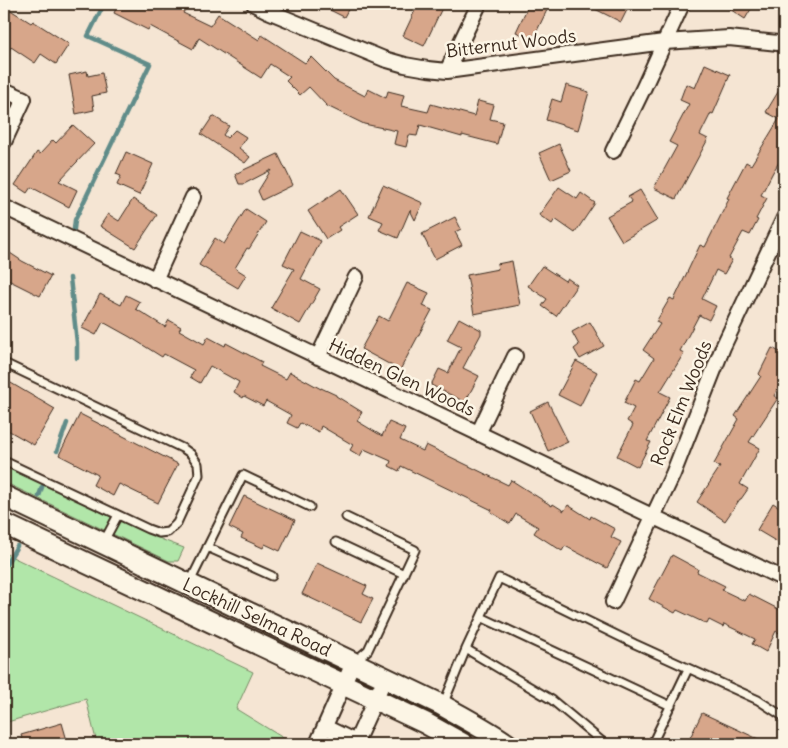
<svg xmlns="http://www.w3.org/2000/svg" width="788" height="748" viewBox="0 0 788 748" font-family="Delius,sans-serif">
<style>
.green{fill:#b1e6a9;stroke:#768864}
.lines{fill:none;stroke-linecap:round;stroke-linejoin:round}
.stream{stroke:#618c89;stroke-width:4.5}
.building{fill:#d7a68a;stroke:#3b2a1e}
.lane-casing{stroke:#3b2a1e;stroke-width:11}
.street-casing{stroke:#3b2a1e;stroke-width:18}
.secondary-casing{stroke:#3b2a1e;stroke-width:24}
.lane{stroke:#fcf5e5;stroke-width:7}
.street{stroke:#fcf5e5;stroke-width:14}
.secondary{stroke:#fcf5e5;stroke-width:20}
.labels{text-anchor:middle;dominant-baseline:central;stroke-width:5;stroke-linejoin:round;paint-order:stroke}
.street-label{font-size:18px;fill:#3b2a1e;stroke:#fcf5e5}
</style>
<rect width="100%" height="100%" fill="#f5e5d3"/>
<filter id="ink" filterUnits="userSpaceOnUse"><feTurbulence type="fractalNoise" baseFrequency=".02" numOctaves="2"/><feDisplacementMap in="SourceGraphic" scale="10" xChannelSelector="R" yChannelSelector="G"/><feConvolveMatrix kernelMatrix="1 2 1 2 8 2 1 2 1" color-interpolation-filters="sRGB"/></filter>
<g filter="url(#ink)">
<path class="green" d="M4,464L163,540L184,548L178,561H169L4,482Z
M4,553L253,672L236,709L293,744H97L86,699L4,723Z"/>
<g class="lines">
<path class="stream" d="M74,229L75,220L150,64L88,36L104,4
M70,278L77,343V358
M57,451L67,423
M39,496L42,487
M4,568L17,546"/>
</g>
<path class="building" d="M118,4H188L183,13L210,26L218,14L259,40L262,35L305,63L311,57L334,80L365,96L368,89L386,98L388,91L404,95L401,106L428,112L431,104L474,116L478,101L494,105L490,119L503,122L497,144L462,135V137L420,125L417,136L409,135L406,147L394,144L397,131L364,124L327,106L309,87L300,95L286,81L290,77L270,64L261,78L199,38L193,49L150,26L148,30L114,13Z
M318,4H351L344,17Z
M418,4H432L442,8L424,46L403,36Z
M529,4H533L547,10L533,39L516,32Z
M585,4H630L621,22Z
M722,4H744L751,9L745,19Z
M4,6L31,23L33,21L69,44L56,64L41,54L35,63L11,47L4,58Z
M705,64L730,75L713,114L711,113L700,135L708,139L676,199L654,188L677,146L669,142L689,104L680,100L686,84L695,88Z
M87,71L88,76L102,73L106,93L92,96L94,110L76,114L69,75Z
M784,82V154L773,172L761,195L767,198L756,219L758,220L750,235L743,232L729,258L732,260L724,274L716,270L702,299L716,306L709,320L699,315L680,351L684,353L660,392L670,397L647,441L651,442L638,467L617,456L633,425L627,421L634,408L624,403L636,379L640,381L654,358L643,350L660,324L656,322L670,298L674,300L700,245L705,247L729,199L727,198L746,162L751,165L779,119L766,112Z
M566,85L589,92L578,130L546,120L552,99L561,102Z
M213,116L229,126L223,135L227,138L235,130L246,137L239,148L250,157L245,163L201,134Z
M73,125L94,144L59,181L77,190L69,207L31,187L27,193L15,185L37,152L40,154L53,140L56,143Z
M559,144L571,171L551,180L539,153Z
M126,152L153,164L139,195L117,185L121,176L116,174Z
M278,154L293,185L262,200L258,191L271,170L244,184H239L235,174Z
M383,185L423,203L415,220L410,210L398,238L379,230L383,222L369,216Z
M559,187L577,199L581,193L595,203L575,233L555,219L552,224L539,215Z
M341,189L358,214L338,227L340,230L326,239L308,211Z
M640,190L658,220L622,241L607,216L632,202L628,197Z
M133,199L157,215L135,248L100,226L108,214L119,221Z
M246,209L266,222L249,249L247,248L235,268L246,275L238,288L199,265L215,238L224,244Z
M455,217L461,229L455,232L462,245L435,259L422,234Z
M300,231L321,241L301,279L320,289L300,324L271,308L294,269L283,264Z
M4,249L22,261L51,276L40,296L4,278Z
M512,261L520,305L474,314L467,275L498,269L497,264Z
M542,266L565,281L567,278L577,285L556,316L542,306L547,299L528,286Z
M407,283L429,293L423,306L432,310L400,370L361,349L379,316L388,321Z
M100,294L121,305L126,295L140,302L136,309L165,327L169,320L181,327L179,330L204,344L208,337L225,346L226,343L262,362L260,366L286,379L290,372L321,389V388L336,395V396L362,412L357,421L382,436L389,422L405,429L400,440L423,451L426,445L508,485L511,480L552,506L553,504L564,511L568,505L590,519L591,516L615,529L611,537L621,542L607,568L565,546L562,551L534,533L538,527L516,514L510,524L491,512L492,510L401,466L399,471L389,466L391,461L364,449L360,456L350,450L353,445L321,426L319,432L300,423L297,428L287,423L291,415L266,401L263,406L244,396L243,398L234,392L239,382L210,366L200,383L190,377L194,370L164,354L162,357L130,337L103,322L96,335L82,328Z
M459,318L481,330V334L463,368L479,376L465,402L431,385L439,369L448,373L461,347L447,340Z
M590,322L604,346L580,359L574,349L579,345L572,332Z
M772,348L784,354V376L774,396L778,398L749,442L760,448L740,484L748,489L741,499H740L725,521L697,502L720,467L714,464L739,419L735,416L761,376L759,374Z
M576,361L597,372L580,406L558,395Z
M4,379L55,409L34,445L4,428Z
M548,402L568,442L548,451L530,411Z
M80,414L178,464L158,503L119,484L113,496L93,485L98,475L59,455Z
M244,496L295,520L280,551L265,544L263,548L241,538L243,534L229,527Z
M773,503L784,510V546L757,530Z
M672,555L698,569L697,572L725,586L722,590L745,601L749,594L784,612V636L776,631L766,652L752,644L755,639L724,624L723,627L709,620L707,624L677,610L675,613L649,599Z
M317,563L367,586L363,594L373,599L361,622L302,594Z
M702,713L769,744H687Z
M62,723L68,744H24L21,735Z"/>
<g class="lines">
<defs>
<path id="lane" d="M4,363L184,449L191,454L198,464L199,475L177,523L168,532L159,533L148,529L4,461
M346,517L415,550L368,650L355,661
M104,541L118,515
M336,542L404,574
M207,547L272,576
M190,582L243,475L310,507
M481,617L671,706
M466,649L499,578L635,644L758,700L784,717
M443,705L466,649L552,700L605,744
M652,744L688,669"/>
<path id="street" d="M254,4L268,11L384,59L405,65L428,69L447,71L664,42L729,38L778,43L784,45
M447,71L479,4
M4,90L24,99L4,142
M613,151L644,87L682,4
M4,207L784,579
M155,280L193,197
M318,357L356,277
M478,434L515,356
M613,602L673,474L723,347L784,218
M325,727L356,742
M317,744L353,663
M355,744L385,678"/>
<path id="secondary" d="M4,496L440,704C462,717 486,729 507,744
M4,524L425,723L463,744"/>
</defs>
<use href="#lane" class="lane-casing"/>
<use href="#street" class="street-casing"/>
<use href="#secondary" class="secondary-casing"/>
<use href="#lane" class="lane"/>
<use href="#street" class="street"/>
<use href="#secondary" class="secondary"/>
</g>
</g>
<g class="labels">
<g class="street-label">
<text transform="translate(511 43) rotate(-7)">Bitternut Woods</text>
<text transform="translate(402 377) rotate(25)">Hidden Glen Woods</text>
<text transform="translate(681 403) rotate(-68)">Rock Elm Woods</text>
<text transform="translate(257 617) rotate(25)">Lockhill Selma Road</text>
</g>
</g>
<rect width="788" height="748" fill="none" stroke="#fcf5e5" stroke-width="20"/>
<rect x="10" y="10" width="768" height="728" fill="none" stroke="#3b2a1e" stroke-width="2" filter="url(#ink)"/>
</svg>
